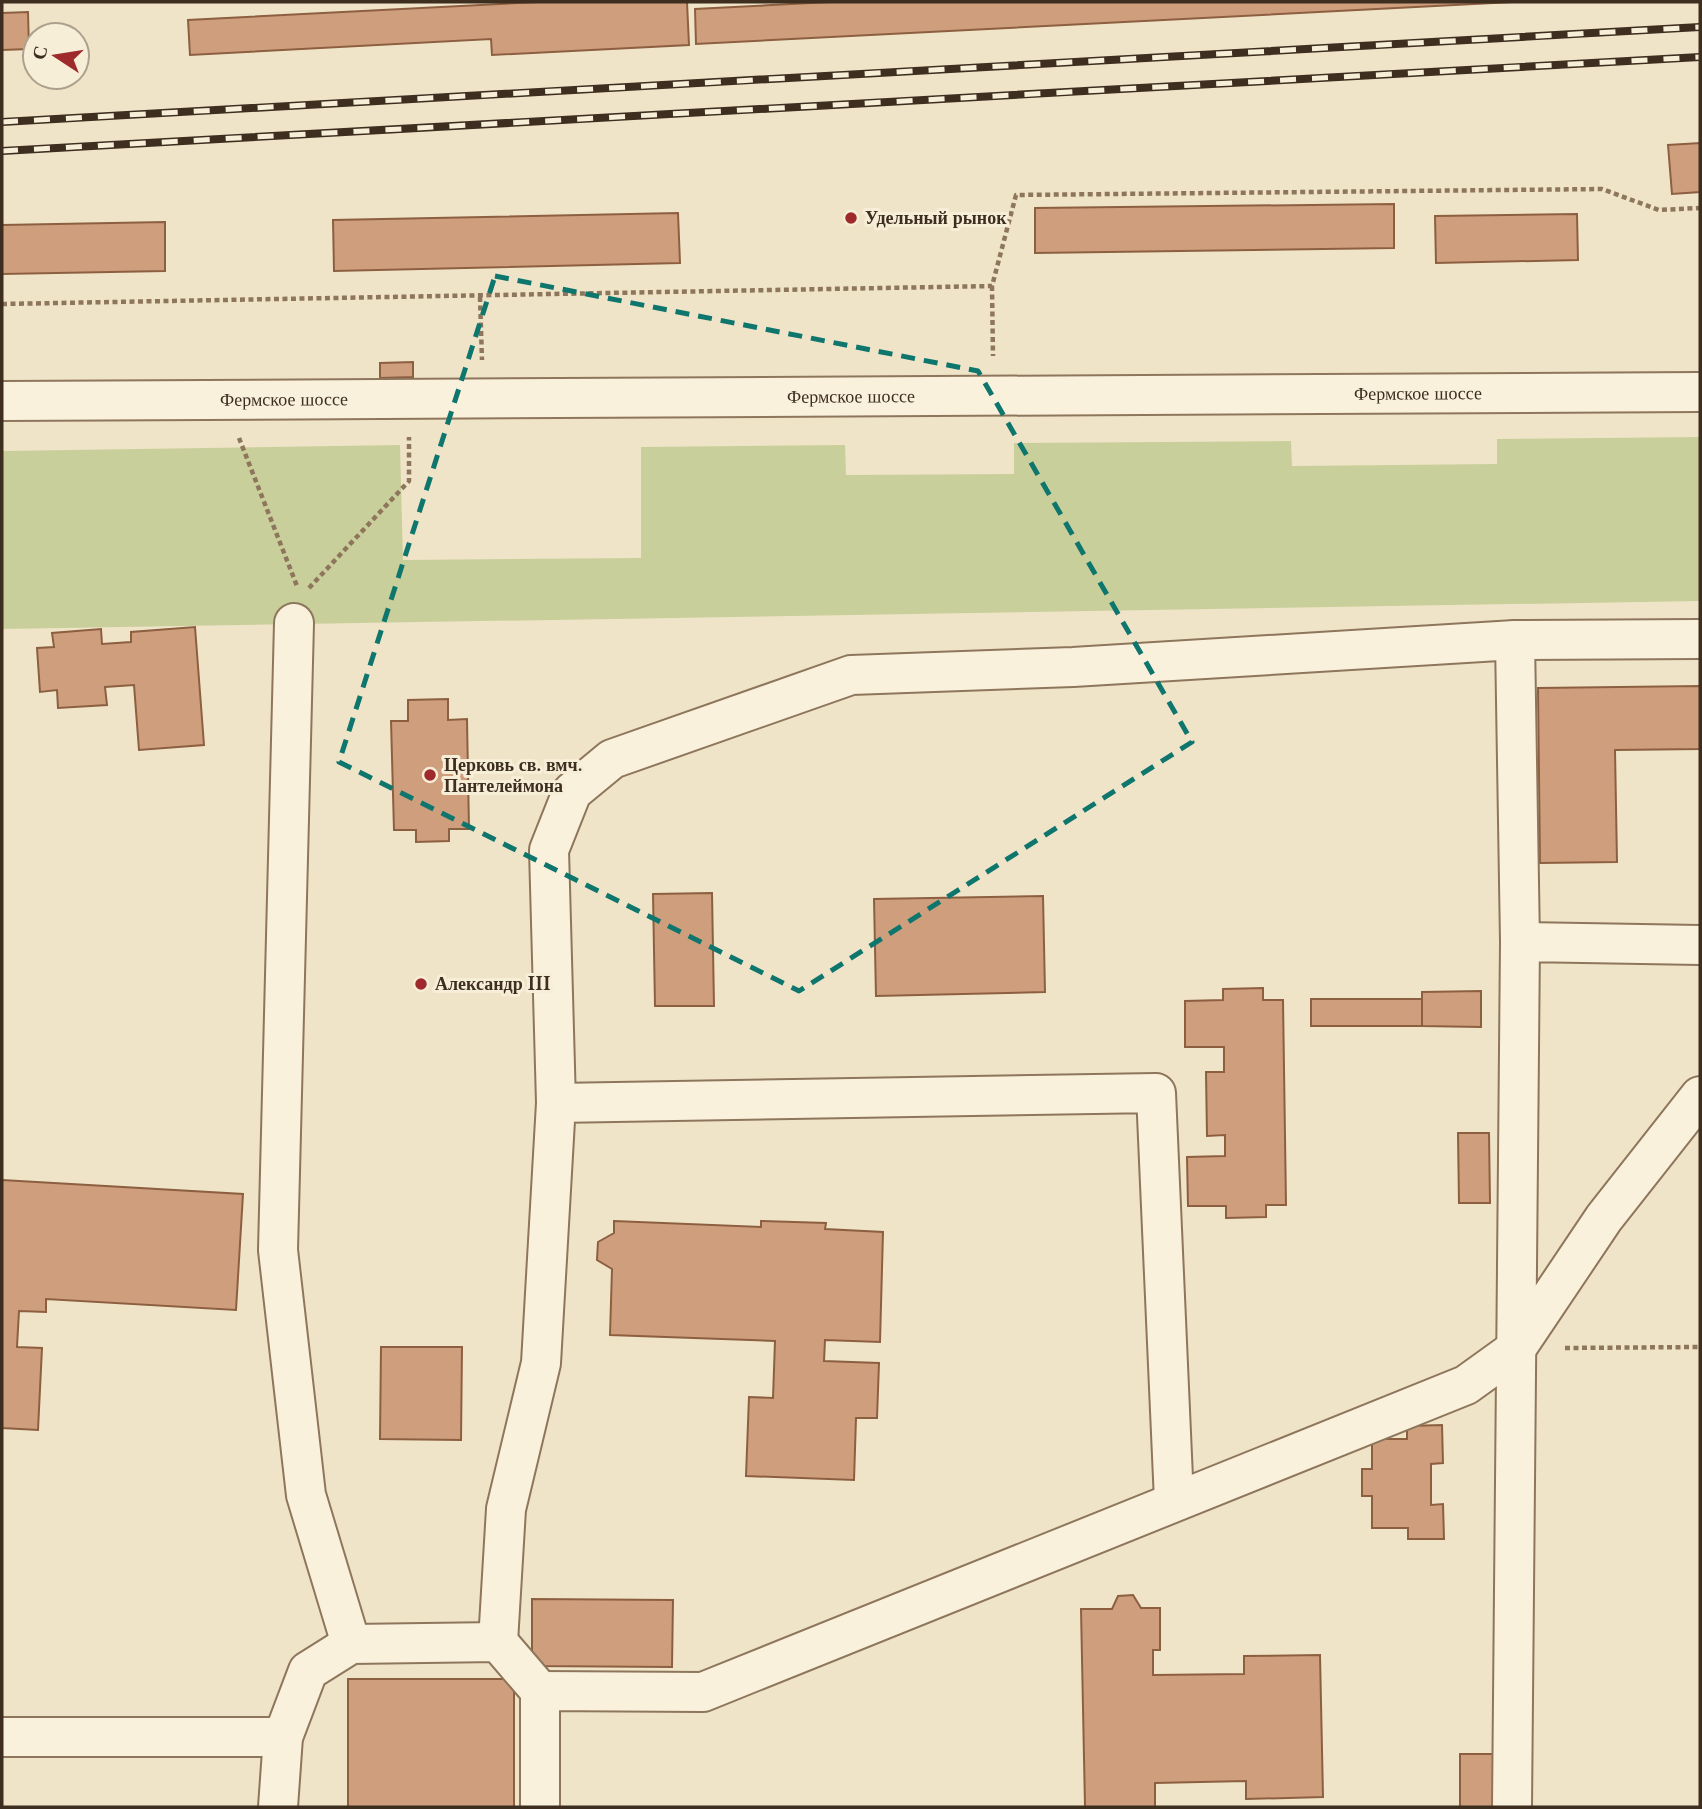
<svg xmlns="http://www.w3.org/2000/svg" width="1702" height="1809" viewBox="0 0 1702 1809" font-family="'Libre Baskerville',serif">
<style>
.green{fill:#c9cf9b}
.building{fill:#cf9f7d;stroke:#8d5f41;stroke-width:2}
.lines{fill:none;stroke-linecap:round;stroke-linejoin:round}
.minor-casing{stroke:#8d765c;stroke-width:42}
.path{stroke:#8d765c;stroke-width:4.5;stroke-dasharray:5 3.5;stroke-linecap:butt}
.minor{stroke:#faf1dc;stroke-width:38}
.rail-casing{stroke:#3d2e20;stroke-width:8}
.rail{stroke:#f7eed8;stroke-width:5;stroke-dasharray:16;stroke-linecap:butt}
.marked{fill:none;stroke:#0f766e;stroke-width:5;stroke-dasharray:14 9;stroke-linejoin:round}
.poi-dot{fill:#9e2a2b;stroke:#f7eed8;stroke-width:2.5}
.labels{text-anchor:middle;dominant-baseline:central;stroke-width:6;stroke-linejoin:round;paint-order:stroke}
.poi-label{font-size:18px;font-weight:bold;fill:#3d2e20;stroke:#f7eed8;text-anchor:start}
.street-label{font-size:18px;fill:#3d2e20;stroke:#f7eed8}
</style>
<rect width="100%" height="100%" fill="#f0e4c8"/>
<path class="green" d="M1700,437V601L2,629V451L400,445L403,560L641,558V447L845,445L846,475L1014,474V443L1291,441L1292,466L1497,464V439Z"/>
<path class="building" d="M537,2H687L689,45L492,55L491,39L190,55L188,20Z
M830,2H1513L696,44L695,9Z
M28,12L29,49L2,50V13Z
M1700,143V192L1672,194L1668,145Z
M1394,204V248L1035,253V208Z
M678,213L680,263L334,271L333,220Z
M1577,214L1578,260L1436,263L1435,216Z
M165,222V271L2,274V225Z
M413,362V377L380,378V363Z
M195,627L204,745L139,750L134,685L105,687L107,705L58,708L57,690L40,692L37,648L54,647L52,633L101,629L102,644L131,642V632Z
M1700,686V749L1615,750L1617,862L1540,863L1538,688Z
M448,699V720L467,719L469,829H449V841L416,842V830H394L391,721H408V700Z
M712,893L714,1006H655L653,894Z
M1043,896L1045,992L876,996L874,899Z
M1263,988V1000H1283L1286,1205H1266V1217L1226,1218V1206H1188L1187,1157L1225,1156V1135L1207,1136L1206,1072H1224V1047H1185V1001L1223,1000V989Z
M1481,991V1027L1422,1026V992Z
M1311,999H1422V1026H1311Z
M1458,1133H1489L1490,1203H1459Z
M2,1180L243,1194L236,1310L46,1299V1312L19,1311L17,1347L42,1348L38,1430L2,1428Z
M614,1221L761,1227V1221L826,1223L825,1229L883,1232L880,1342L825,1340L824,1361L879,1363L877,1418H856L854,1480L746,1476L749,1397L773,1398L775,1341L610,1335L612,1269L597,1260L598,1242L614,1233Z
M381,1347H462L461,1440L380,1439Z
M1442,1425L1443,1463L1431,1464V1505L1443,1504L1444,1539H1408V1528H1372V1496H1362V1469H1372V1439H1407V1426Z
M1133,1595L1141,1608H1160V1650H1153V1675L1244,1674V1656L1320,1655L1323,1797L1246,1799V1781L1155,1783V1807H1085L1081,1609H1112L1118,1596Z
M532,1599L673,1600L672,1667L532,1666Z
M348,1679H514V1807H348Z
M1460,1754H1493V1807H1460Z"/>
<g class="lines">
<defs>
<g id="minor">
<path id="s1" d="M2,401L1700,392"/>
<path d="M294,623L278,1250L306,1495L351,1644"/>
<path d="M1520,942L1515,640L1700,639"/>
<path d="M556,1103L549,850L572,792L612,759L851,675L1073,667L1515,640"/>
<path d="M498,1642L506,1509L541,1363L556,1103L1156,1093L1174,1501"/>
<path d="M2,1737H283"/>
<path d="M278,1807L283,1737L308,1671L351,1644L498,1642L540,1691"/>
<path d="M540,1807V1691L703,1692L1466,1385L1516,1349L1604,1218L1700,1096"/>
<path d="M1512,1807L1520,942L1700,945"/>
</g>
</defs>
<use href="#minor" class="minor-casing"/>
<path class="path" d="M992,286L993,356
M480,297L482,360
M2,304L992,286L1016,195L1602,189L1659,210L1700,208
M239,438L297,586
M309,588L409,481V437
M1565,1348L1700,1347"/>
<use href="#minor" class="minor"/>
<defs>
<path id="rail" d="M2,122L1700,27
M2,151L1700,57"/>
</defs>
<use href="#rail" class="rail-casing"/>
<use href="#rail" class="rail"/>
</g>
<path class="marked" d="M495,276L978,371L1192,742L799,991L339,762Z"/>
<g class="poi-dot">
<circle cx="851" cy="218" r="7"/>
<circle cx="430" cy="775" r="7"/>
<circle cx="421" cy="984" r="7"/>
</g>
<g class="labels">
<g class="poi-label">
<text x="865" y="218">Удельный рынок</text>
<text x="444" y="765">Церковь св. вмч.<tspan x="444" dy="21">Пантелеймона</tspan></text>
<text x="435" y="984">Александр III</text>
</g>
<g class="street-label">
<text stroke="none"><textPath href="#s1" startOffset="1416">Фермское шоссе</textPath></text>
<text stroke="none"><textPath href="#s1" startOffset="849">Фермское шоссе</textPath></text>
<text stroke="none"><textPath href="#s1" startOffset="282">Фермское шоссе</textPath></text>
</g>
</g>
<rect width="1702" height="1809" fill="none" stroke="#3d2e20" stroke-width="7"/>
<g transform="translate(56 56) rotate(282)"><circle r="33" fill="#f7eed8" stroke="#ada18e" stroke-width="2"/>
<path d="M0-5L12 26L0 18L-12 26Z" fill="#9e2a2b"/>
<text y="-10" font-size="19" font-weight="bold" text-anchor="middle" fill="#3d2e20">С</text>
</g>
</svg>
